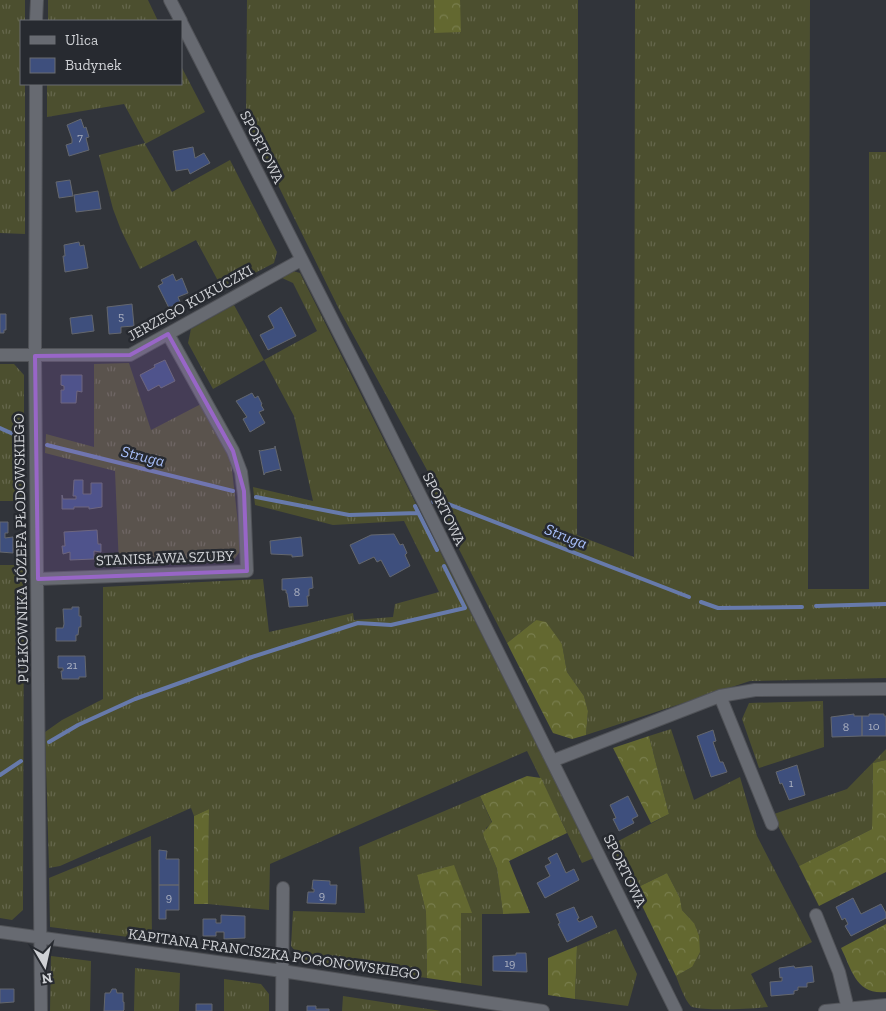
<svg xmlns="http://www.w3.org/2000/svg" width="886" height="1011" viewBox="0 0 886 1011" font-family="'Zilla Slab',serif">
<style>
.grass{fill:url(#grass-tufts)}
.forest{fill:url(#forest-crowns)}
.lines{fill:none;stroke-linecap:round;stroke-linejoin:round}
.stream{stroke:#677aab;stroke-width:4}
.building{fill:#3e4f7d;stroke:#64676e}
.minor-casing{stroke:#505257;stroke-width:14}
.minor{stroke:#676a71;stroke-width:12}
.marked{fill:#9866c7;fill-opacity:0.2;stroke:#9866c7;stroke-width:4;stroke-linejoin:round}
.labels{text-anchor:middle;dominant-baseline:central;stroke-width:5;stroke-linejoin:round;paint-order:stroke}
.number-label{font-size:12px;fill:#abb0bf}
.street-label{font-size:15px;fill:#cfd1d5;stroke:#272a30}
.water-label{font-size:16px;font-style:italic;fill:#a8bffa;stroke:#272a30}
</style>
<defs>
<pattern id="grass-tufts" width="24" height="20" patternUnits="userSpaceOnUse" patternTransform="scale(1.25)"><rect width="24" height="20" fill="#4c4f2f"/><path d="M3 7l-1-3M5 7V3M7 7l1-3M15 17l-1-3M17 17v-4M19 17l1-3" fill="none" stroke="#65674c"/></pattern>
<pattern id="forest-crowns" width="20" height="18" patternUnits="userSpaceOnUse" patternTransform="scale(1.25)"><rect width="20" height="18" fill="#636830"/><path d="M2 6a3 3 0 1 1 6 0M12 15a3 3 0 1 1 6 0" fill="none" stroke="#787d4d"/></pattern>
</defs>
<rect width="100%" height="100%" fill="#31343a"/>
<path class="grass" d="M0,0H25V21H21V84H25V234L0,233Z
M48,0H148L158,21H48Z
M247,0H578L577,535L634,557L635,0H810L808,589H869V152H886V678L750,681L586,735L588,711L584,696L567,672L562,644L536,620L507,643L440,512L434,496L433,481L340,311L246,120Z
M181,66L205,112L145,144L172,192L230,160L277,252L274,263L223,290L196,240L140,269L121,230L113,209L99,155L145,143L124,104L47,117V84H181Z
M293,271L300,273L594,858L582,863L527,751L270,864L269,910L208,904L209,809L194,816L191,808L60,866L49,868L45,732L62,720L103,699V587L263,579L269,632L353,613L354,620L393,617L395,604L439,592L404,521L333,525L255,505L253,487L313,501L294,416L264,360L213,389L188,343L191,329L234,305L264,360L317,331L293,283L282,278Z
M129,363L151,430L201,404L231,461L241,550L233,561L119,566L115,471L45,453L46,434L94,447V364Z
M0,364H14L24,375V501H0Z
M0,565H24L23,910L12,920L0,918Z
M823,701L824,747L759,768L742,719L749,703Z
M671,729L694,800L740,777L757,836L812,942L751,974L768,1007C752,1009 705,1011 692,1007C686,1003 679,984 676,976L692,967L694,923L682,910L680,898L667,873L634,889L611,845L669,814L649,736Z
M886,749V760L873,763L872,829L799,866L778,826L774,814L847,789Z
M480,796L492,823L486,828L485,840L497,869L503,914H482V986L461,983V912L471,913L417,875L426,912L427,978L304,962L291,946L293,911L365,913L359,847Z
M151,836L152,940L50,927L49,878Z
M616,929L637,974L628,1006L575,999L577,946Z
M51,956L91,961L90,1011H50Z
M135,968L180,973L179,1011H134Z
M224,979L261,984L269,994V1011H224Z
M343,996L441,1011H342Z"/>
<path class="forest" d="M434,0H460L461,32L434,33Z
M536,620L546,622L562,644L567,672L584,696L588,711L586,735L572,739L553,733L507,643Z
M649,736L669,814L651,823L613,748Z
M886,760V872L819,906L799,866L872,829L873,763Z
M527,776L541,778L567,833L509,861L530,913L503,914L497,869L485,840L483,833L492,822L480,796Z
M209,809L208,904H194V816Z
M454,865L472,913H461V983L427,978L426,912L417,875Z
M667,873L680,898L682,910L694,923L699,936L700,952L692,967L676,976L634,889Z
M886,924V992C856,995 852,970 841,948Z
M577,946L575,999L548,995V958Z"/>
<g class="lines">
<path class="stream" d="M0,428L22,438
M47,445L233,491
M256,497L349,515L418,513
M433,502H443L689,597
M415,506L437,550
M701,602L718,608L802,607
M816,606L886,604
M49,742L78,725L135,699L252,657L358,623L391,625L465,608L444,566
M0,775L21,761"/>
</g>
<path class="building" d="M81,119L84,128L86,127L89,137L86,138L89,150L69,156L66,145L72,143V139L67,125Z
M193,147L195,158L204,153L210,163L190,174L188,169L176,171L173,151Z
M70,180L73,196L59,198L56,182Z
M98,191L101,209L76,212L74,195Z
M79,242L80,246L84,245L88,268L65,272L63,256H65L64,245Z
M173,274L176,281L182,278L188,293L178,297L180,302L169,308L158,286L163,283L161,280Z
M132,304L134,326L121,327V333L109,334L107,307Z
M281,307L296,336L268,350L260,335L274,328L268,316Z
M0,314H6V330H4V333H0Z
M92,315L94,331L72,334L70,318Z
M165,360L175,381L161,388L159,385L148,391L140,375L155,367L154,365Z
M61,375H82V392L77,391L76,403H61V390H64V386L61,385Z
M252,393L255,398L258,396L262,404L261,405L264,410L259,412L265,423L250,432L243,419L247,417L236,401Z
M275,446L281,471L280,469L265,473L264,475L259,450L260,451L275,448Z
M74,480H83V494H91V483H102V507L89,509V507H74V509H62V495L63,499H76V496H73Z
M0,522H8V533H5V538L13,537V553L0,552Z
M97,530L98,544H101V552L94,551V559L70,560V552L63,554L62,546H65L64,532Z
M394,534L400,545L403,544L407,553L405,555L410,566L390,577L381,560L377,562L374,557L359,564L350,545L371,535Z
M301,537L303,556L292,557V555L271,554L270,541Z
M312,577L313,588L309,589V596H307L308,606L289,607L287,593H286V590H282V579Z
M72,607H79V616H81V627H79L78,635H76V641H56V628H63L64,624L63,609H72Z
M58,656H85L86,677H79V679H62L61,671H63V668H58Z
M854,714V716H862V736L832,737L831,717Z
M869,714H884V716H886V736H862V716H869Z
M713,730L716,741L713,742L720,762H723L727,772L711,777L697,736Z
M797,765L805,795L789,800L782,783L780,784L776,772Z
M628,796L638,816L632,819L634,823L619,831L613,819L616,818L610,805Z
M159,850L167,851L166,859H179V885H159Z
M557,853L566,873L574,869L579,880L545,898L537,883L550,876L545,866L551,863L548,858Z
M313,880L330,881V885H337L336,904L307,903L308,892H314V889H312Z
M159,885H179V910H166V919H159Z
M853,898L861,914L881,904L886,913V918L851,936L845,926L848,924L845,918L842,920L836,907Z
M574,907L579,918L577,919L579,922L592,916L597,927L567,942L558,924L560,923L556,914Z
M221,915L245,916V938L224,939V932H216V936H203V919H216V923H221Z
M516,953H526L527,972L493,971V956L516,955Z
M794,966L795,968L812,966L814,982L807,983V987H798V990L794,991V994L771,996L770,982L782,981V977L780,978L779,968Z
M0,989H14V1002L0,1003Z
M112,989H116L117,993H123V1002H124V1010L123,1011H104L105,993H110Z
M196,1004H212V1011H196Z
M307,1006H316V1009H329V1011H307Z"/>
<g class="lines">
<defs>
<path id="minor" d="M170,0L181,21
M36,21L37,0
M181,22L361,376L676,1011
M36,84L35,356L41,1011
M0,355H130L301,260
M38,579L247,571L244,496L241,472L233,451L168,334
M720,696L772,824
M552,761L720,696L755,690L886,689
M816,915L839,972L848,1009
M0,932L282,971L543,1011
M282,1011L283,888
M825,1011L886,1005"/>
</defs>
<use href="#minor" class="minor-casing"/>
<use href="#minor" class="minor"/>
</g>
<path class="marked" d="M168,334L233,451L244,491L247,571L38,579L35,356L130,355Z"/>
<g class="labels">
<g class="number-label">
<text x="80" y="137">7</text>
<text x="121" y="316">5</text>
<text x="297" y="592">8</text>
<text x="72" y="665">21</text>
<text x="874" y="726">10</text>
<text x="846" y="727">8</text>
<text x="791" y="783">1</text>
<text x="322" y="895">9</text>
<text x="169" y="897">9</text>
<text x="510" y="963">19</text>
</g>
<g class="street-label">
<text transform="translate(262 147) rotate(63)">SPORTOWA</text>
<text transform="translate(190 303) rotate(-29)">JERZEGO KUKUCZKI</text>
<text transform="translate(444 509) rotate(64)">SPORTOWA</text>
<text transform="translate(21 548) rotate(-91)">PUŁKOWNIKA JÓZEFA PŁODOWSKIEGO</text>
<text transform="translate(165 558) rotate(-2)">STANISŁAWA SZUBY</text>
<text transform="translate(625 871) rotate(64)">SPORTOWA</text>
<text transform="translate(274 954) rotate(8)">KAPITANA FRANCISZKA POGONOWSKIEGO</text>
</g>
<g class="water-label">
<text transform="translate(143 456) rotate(14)">Struga</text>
<text transform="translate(566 536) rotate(21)">Struga</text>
</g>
</g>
<rect x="20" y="20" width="162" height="65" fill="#272a30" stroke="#6a6d72"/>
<rect x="30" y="36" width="25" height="8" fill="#676a71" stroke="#6a6d72"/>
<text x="65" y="45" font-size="15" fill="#cfd1d5">Ulica</text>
<rect x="30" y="58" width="25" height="15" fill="#3e4f7d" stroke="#6a6d72"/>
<text x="65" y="70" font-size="15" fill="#cfd1d5">Budynek</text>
<g transform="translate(45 966) rotate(171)" stroke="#272a30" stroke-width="4" paint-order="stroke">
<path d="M0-4L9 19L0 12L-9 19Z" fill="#cfd1d5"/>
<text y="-8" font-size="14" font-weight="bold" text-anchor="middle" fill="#cfd1d5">N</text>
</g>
</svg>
